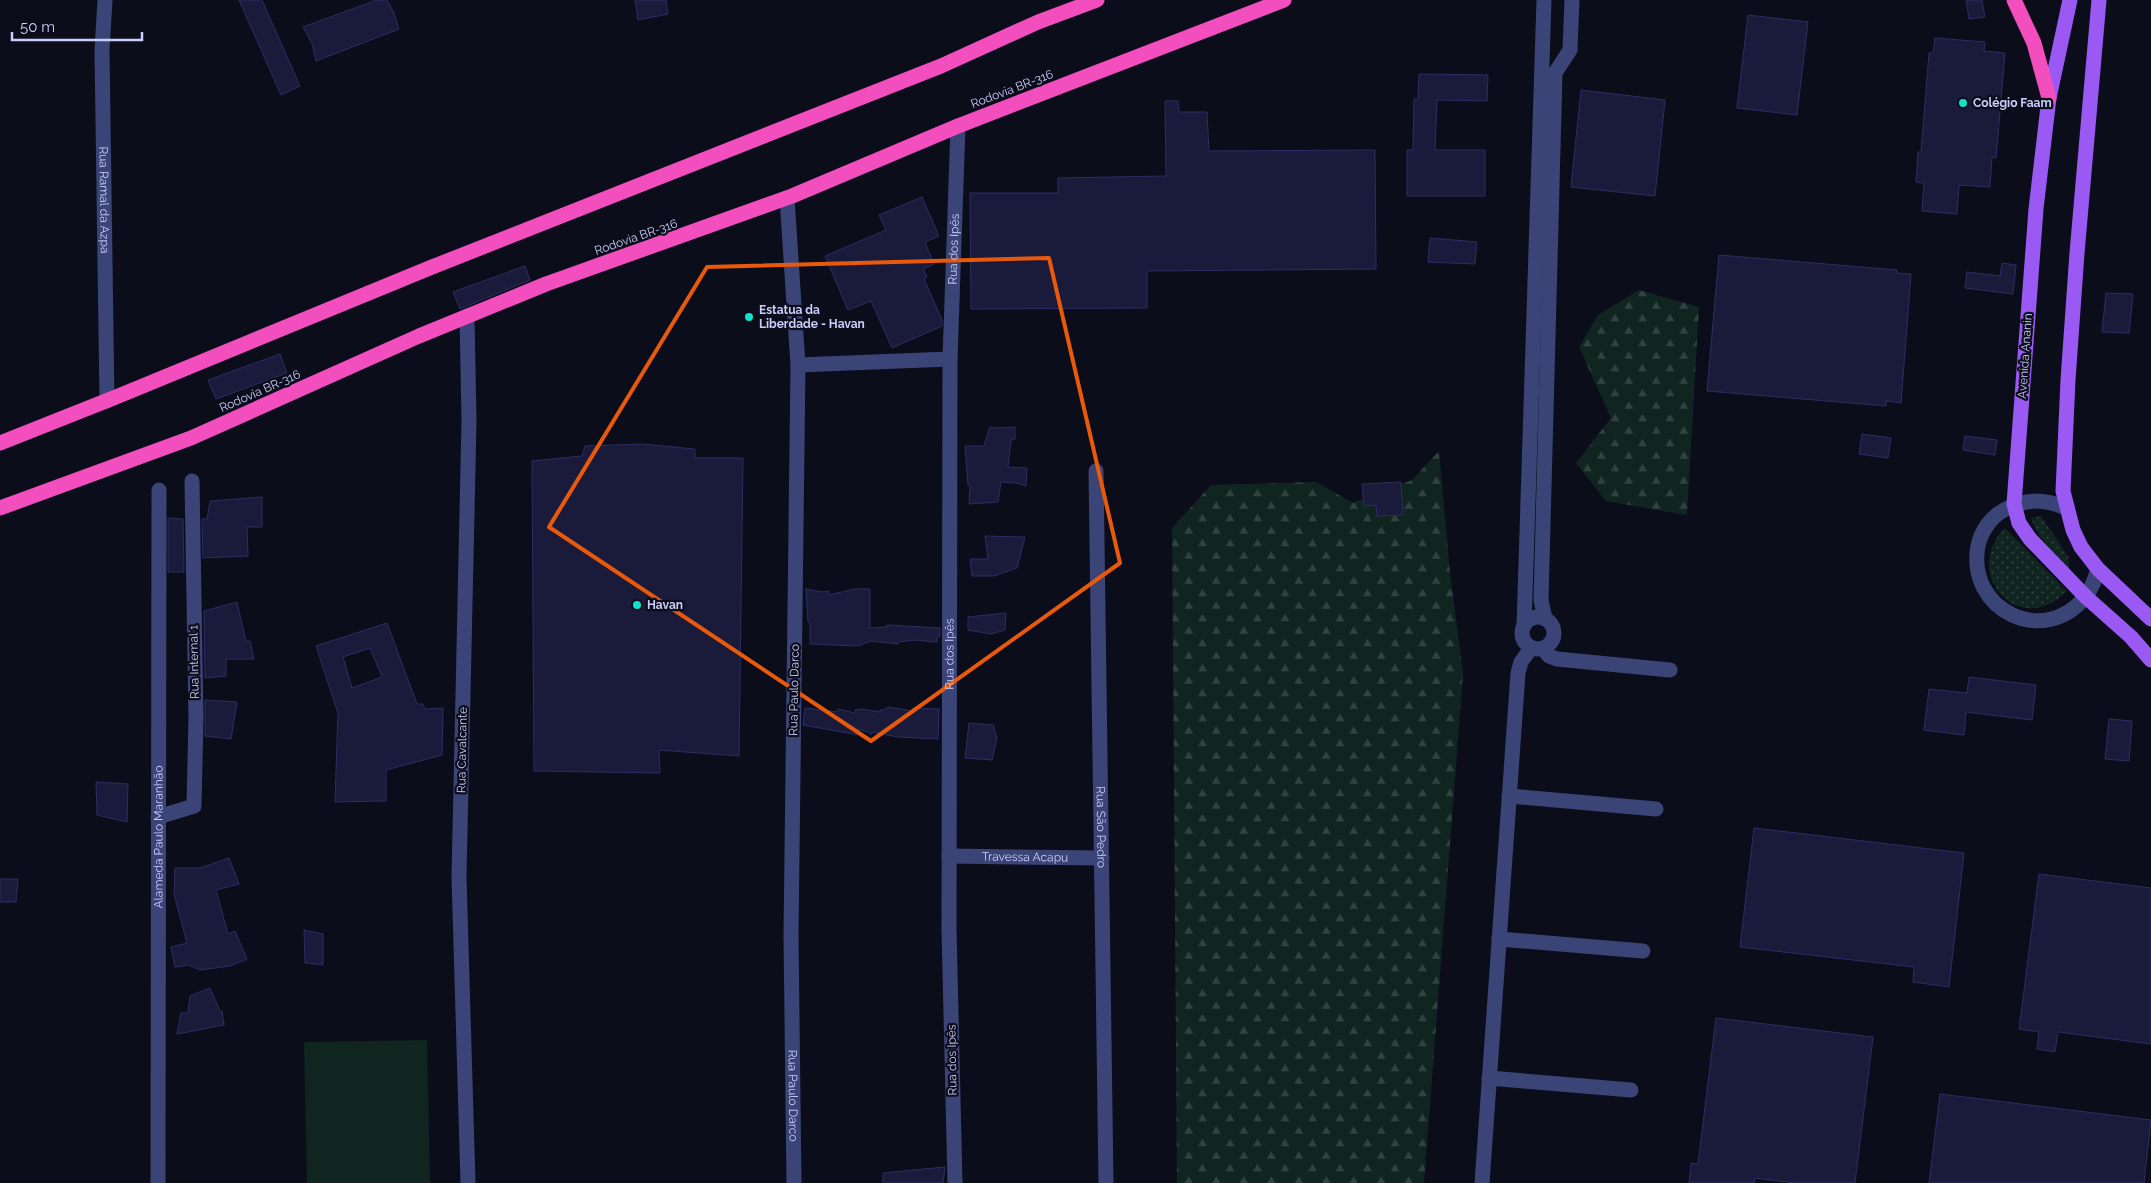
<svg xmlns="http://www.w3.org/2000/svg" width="2151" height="1183" viewBox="0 0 2151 1183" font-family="Raleway,sans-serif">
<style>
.grass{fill:url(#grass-dots)}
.forest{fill:url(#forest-firs)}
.pitch{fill:#102520}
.building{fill:#1a1a3b;stroke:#2d2d65;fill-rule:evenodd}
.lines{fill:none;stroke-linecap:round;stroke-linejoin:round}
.minor{stroke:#3a4477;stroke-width:15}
.major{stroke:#9b59f4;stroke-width:15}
.highway{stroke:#f34ebe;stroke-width:15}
.marked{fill:none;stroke:#e8590c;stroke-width:4;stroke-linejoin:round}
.poi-dot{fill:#10e2cd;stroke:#0c0d1b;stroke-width:2}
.labels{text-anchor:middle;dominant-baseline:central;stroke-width:4.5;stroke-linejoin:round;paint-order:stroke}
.street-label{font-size:12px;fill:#cacefb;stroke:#0c0d1b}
.poi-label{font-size:12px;font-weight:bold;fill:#cacefb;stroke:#0c0d1b;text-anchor:start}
</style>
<defs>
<pattern id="grass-dots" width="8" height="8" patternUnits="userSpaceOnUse" patternTransform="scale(1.25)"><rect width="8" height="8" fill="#102520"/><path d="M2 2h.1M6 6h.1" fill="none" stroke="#314341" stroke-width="1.8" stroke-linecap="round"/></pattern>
<pattern id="forest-firs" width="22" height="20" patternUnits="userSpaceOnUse" patternTransform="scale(1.25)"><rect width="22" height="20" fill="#102520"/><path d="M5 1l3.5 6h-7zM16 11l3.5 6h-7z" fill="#314341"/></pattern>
</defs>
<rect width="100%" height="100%" fill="#0c0d1b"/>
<path class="grass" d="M2041,516L2068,556L2069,569C2055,554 2037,538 2031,518Z
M2005,528L2067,591C2019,640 1960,573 2005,528Z"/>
<path class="forest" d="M1639,290L1699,307L1687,515L1606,501L1576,463L1611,418L1579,347L1598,315Z
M1439,451L1450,573L1463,674L1424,1183H1177L1172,528L1211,485L1316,482L1353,503L1412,480Z"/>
<path class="pitch" d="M427,1040L430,1183H307L304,1042Z"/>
<path class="building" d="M239,0H262L300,86L281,95Z
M377,0H387L394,13L399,29L316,61L312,43L303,27Z
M635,0H666L668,14L638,20Z
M1966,0H1982L1985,17L1969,19Z
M1748,15L1808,22L1797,115L1737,108Z
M1935,38L1985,42L1984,51L2005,53L1996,158L1992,157L1990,187L1959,185L1957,214L1922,211L1924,183L1916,182L1918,152H1921L1929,53H1933Z
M1419,74L1488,75L1487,101L1437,100L1435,150H1485V196H1407V150H1413L1414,99H1418Z
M1581,90L1665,100L1655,196L1571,187Z
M1165,101H1178L1179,112H1207L1209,151L1375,150L1376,269L1147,271V308L971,309L970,193H1058V178L1166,176Z
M922,197L939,236L925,242L934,264L923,269L927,277L924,279L942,320V326L892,348L871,301L848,310L825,256L886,230L879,215Z
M1430,238L1477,242L1475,264L1428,262Z
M1719,255L1897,270L1896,273L1911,274L1901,403L1886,401V406L1707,391Z
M2002,263L2016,265L2013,294L1965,288L1967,272L2000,276Z
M525,266L530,280L460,309L453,292Z
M2106,293L2133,294L2129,333L2102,332Z
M280,354L287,373L216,399L208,380Z
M990,427L997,428L1015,427V439L1011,440L1008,467L1027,468L1026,486L1016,483L1001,482L998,502L969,504L970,485H968L965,446H984Z
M1862,434L1891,438L1888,458L1859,454Z
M1965,436L1997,440L1995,455L1963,450Z
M641,444L695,449V458H743L739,756L659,750L660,773L534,771L532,461L582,456L585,446Z
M1401,482L1403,515L1377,516L1376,505L1364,506L1362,484Z
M262,497V527H247L248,556L203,558L202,519H207L210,501Z
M168,518L183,519L184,572H168Z
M985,536L1025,537L1017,568L994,576H972L970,559H988Z
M806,589L822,592L829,591V595L855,589H870V628L887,627V625L940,628V636L937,637V642L915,640L898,642V644L871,641L858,646L810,644V622H808Z
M237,602L246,642L250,641L254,659H226V676L205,678L204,611Z
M1006,613L1005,630L991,634L968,630V617Z
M387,623L417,704H423L425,709L443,708L442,755L386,770V801L335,802L338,713L316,646ZM370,648L382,677L352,688L343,657Z
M1969,677L2036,685L2032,720L1966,712L1964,735L1924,730L1929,689L1967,693Z
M205,700L237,702L231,739L205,736Z
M888,707L913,711V708L939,709L938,739L898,737L872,732V734L859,729V735L803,725L805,708L837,712L838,709L855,713V710L863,709L880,712V710H884Z
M2109,719L2132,721L2129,761L2105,759Z
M969,723L993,725L997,738L992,760L965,758Z
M96,782L128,784L127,822L97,815Z
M1754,828L1964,853L1949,987L1913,982L1914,967L1740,947Z
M229,858L239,884L216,890L228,934L235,931L247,959L230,966L200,970L188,965L175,967L171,947L187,943L174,894L175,868H200Z
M2039,874L2151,888V1044L2058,1032L2055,1052L2037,1049L2039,1032L2019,1029Z
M0,879H18L16,902H0Z
M304,930L323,934V965L305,963Z
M210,988L220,1011H222L224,1025L177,1034L181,1013H188L190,996Z
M1716,1018L1873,1037L1855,1183H1795L1755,1178L1754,1183H1689L1691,1163L1698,1164Z
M1940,1094L2151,1120L2144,1183H1929Z
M945,1167L943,1183H883V1173Z"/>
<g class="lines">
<g class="minor">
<path id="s1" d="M105,0L102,50L107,401"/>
<path id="s2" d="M787,198L798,365L791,935L794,1183"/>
<path d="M467,316L469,421L459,877L468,1183"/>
<path d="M798,365L950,359"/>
<path id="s3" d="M1096,471L1106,1183"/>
<path d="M2066,508C2044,499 2025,498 2004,510C1991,517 1981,531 1978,546C1966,610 2044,648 2085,597C2092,589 2095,579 2098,569"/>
<circle cx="1538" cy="633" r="16"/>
<path d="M1545,619L1541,600L1555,73L1570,50L1572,0"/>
<path d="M1524,626L1544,0"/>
<path d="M1543,648L1549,656L1557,659L1670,670"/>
<path d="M1509,796L1656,809"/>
<path d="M158,817L194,806L196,716L192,481"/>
<path id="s4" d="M949,856L1102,858"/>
<path d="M1499,939L1643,951"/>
<path d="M1489,1078L1631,1090"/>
<path id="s5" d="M158,1183L159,490"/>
<path id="s6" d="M955,1183L949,929L950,359L958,126"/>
<path d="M1482,1183L1518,673L1521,662L1531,648"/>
</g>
<path class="major" d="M2070,0L2049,98L2036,209L2014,504L2019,523L2030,539L2086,597L2131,637L2151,660
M2099,0L2077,253L2068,380L2063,491L2073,530L2081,547L2098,569L2151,619"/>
<path class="highway" d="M2014,0L2034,43L2049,98
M0,443L116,397L432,267L941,66L1038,22L1097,0
M0,508L191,438L419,336L546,284L792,196L958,126L1284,0"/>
</g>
<path class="marked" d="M1049,258L1120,563L871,741L549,527L707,267Z"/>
<g class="poi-dot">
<circle cx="1963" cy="103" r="5"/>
<circle cx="749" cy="317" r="5"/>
<circle cx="637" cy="605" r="5"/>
</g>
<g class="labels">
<g class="street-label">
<text transform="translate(1012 89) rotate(-21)">Rodovia BR-316</text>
<text stroke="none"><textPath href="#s1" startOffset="200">Rua Ramal da Azpa</textPath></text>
<text transform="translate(636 237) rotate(-19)">Rodovia BR-316</text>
<text stroke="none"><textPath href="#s6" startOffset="934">Rua dos Ipês</textPath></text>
<text transform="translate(2025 356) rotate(-86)">Avenida Ananin</text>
<text transform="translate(260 391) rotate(-24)">Rodovia BR-316</text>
<text stroke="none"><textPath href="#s6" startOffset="529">Rua dos Ipês</textPath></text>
<text transform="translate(194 662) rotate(-91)">Rua Internal 1</text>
<text transform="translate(794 690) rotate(-89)">Rua Paulo Darco</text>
<text transform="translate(462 750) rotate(-89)">Rua Cavalcante</text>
<text stroke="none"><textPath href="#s3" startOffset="356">Rua São Pedro</textPath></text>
<text stroke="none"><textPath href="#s5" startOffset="346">Alameda Paulo Maranhão</textPath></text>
<text stroke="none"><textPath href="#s4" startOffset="76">Travessa Acapu</textPath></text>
<text transform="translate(952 1060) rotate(-91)">Rua dos Ipês</text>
<text stroke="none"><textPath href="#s2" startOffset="898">Rua Paulo Darco</textPath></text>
</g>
<g class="poi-label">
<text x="1973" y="103">Colégio Faam</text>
<text x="759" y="310">Estatua da<tspan x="759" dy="14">Liberdade - Havan</tspan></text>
<text x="647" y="605">Havan</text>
</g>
</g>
<path d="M12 32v8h130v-8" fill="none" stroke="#cacefb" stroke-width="2.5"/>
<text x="20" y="32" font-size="15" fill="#cacefb" stroke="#0c0d1b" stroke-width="4" paint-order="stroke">50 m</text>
</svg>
